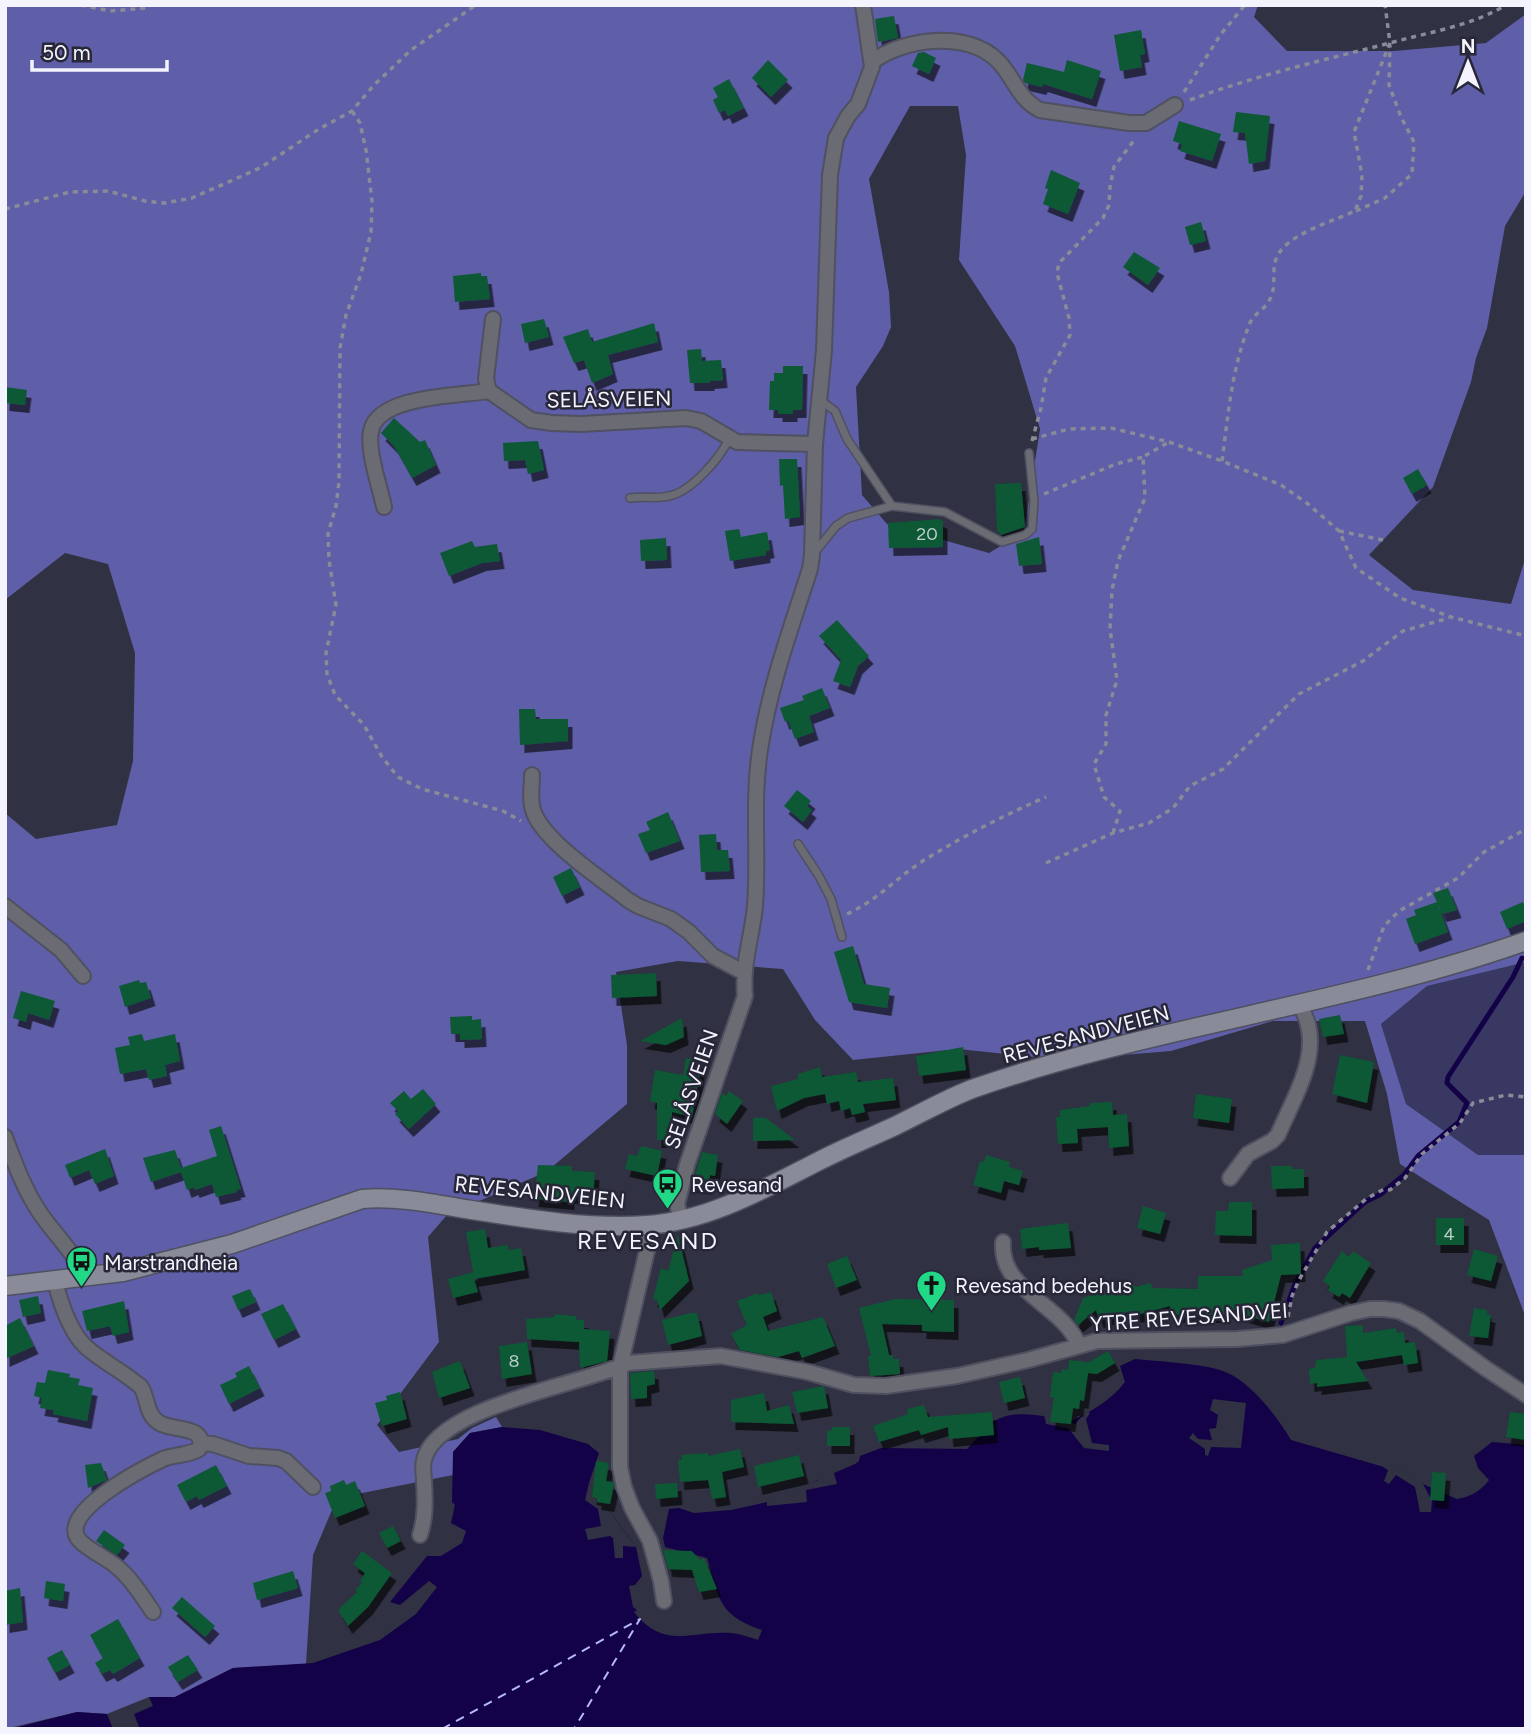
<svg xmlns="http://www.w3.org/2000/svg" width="1531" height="1734" viewBox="0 0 1531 1734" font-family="Figtree,sans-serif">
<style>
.green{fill:#383862}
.forest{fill:#5f5ea8;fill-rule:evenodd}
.water{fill:#140248}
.pier{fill:#303142}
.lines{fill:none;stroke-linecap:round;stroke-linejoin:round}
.stream{stroke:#140248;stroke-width:5}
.ferry{stroke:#b6b9f7;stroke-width:2;stroke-dasharray:9 7;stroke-linecap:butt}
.building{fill:#0b5835;filter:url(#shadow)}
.service-casing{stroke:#4f5060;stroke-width:10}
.minor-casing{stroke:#4f5060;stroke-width:18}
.secondary-casing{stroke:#4f5060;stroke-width:21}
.path{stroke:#8a8b99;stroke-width:3.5;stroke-dasharray:5 5;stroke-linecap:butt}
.service{stroke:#6b6b74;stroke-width:7}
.minor{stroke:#6b6b74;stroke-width:14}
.secondary{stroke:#8a8b98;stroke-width:18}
.labels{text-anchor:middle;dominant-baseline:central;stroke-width:5;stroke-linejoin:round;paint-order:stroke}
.number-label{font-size:18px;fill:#b9cdcb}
.street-label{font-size:21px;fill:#f3f4fd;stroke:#272738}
.poi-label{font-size:21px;fill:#f3f4fd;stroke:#272738;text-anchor:start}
.quarter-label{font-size:24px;letter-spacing:2px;fill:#f3f4fd;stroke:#272738}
</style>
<defs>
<filter id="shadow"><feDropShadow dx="4.5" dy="8" stdDeviation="0" flood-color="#0009"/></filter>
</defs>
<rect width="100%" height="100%" fill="#303142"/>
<path class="green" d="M1526,962V1155H1478L1406,1104L1381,1024L1427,986Z"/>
<path class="forest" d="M5,5H1258L1254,17L1287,51H1394L1486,43L1526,14V191L1505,226L1487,328L1476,358L1471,382L1433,487L1369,555L1413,590L1511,604L1526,556V962L1427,986L1381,1024L1406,1104L1478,1155H1526V1318L1489,1220L1400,1164L1387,1094L1365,1021H1273L1171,1051L1063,1060L958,1049L853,1060L815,1020L783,969L678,961L616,972L627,1045V1104L546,1172L447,1215L428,1237L439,1342L377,1425L399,1452L458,1439L472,1428L496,1417L502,1427L470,1433L453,1452V1475L337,1498L313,1555L306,1664L233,1668L175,1697H149L107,1714L77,1712L5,1729V813L36,839L117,825L133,761L135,653L108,564L65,553L5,600ZM910,106H958L966,155L959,260L1015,346L1040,429L1024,532L989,553L887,524L862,495L856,387L883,346L891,327L889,292L869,179Z"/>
<path class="water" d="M1135,1359C1160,1362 1211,1363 1232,1375C1256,1389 1278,1418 1291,1440L1384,1467L1457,1499C1470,1497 1481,1491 1489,1480L1478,1468L1474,1456L1492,1442L1526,1445V1729H140L134,1714L153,1706L149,1697H175L233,1668L313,1663L380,1640L416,1614L437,1587L429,1581L400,1605L390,1602L427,1556H441L462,1543L466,1531L451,1523L455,1505L452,1502L453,1452L470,1433L502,1427L540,1430L588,1444L599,1453L589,1483L636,1547L642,1576L635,1585L629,1586L633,1607L637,1610L634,1612C665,1651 691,1630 731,1633C740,1634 749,1637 758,1640L762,1630C718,1615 719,1598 707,1558L665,1547L663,1538L669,1509L679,1508L694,1513L731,1510L767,1502L855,1464L859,1461L860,1456L881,1448L967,1449C976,1440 985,1428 995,1421C1013,1409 1048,1415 1067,1423C1088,1413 1111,1401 1125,1382L1120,1366Z
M77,1712L107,1714L113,1729H10Z"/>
<path class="pier" d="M1213,1399L1246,1403L1241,1448L1211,1447L1208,1456L1205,1455V1449L1189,1438L1193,1433L1198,1439L1212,1440L1209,1429L1216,1428L1218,1415L1210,1410Z
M1087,1411L1090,1413L1086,1419L1092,1443L1109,1445V1451L1084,1448L1068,1428L1046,1424L1044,1414H1049L1053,1420L1075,1424Z
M1383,1463L1406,1472L1423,1484L1432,1501L1431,1512H1420L1415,1487L1396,1475L1389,1484L1384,1481L1388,1470L1383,1467Z
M833,1470L837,1484L806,1490L807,1502L767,1506V1502L760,1501L819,1480L818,1476Z
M589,1483L636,1547L623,1546V1558H615L613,1538L610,1536L588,1540L585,1529L601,1526L598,1509L585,1500Z"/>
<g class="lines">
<path class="stream" d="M1281,1323L1295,1284L1315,1248L1365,1202L1381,1194L1404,1175L1418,1156L1459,1122L1467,1103L1447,1083L1448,1077L1513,977L1522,958"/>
<path class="ferry" d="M442,1729L640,1619L574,1729"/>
</g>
<path class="building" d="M894,16L898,38L878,42L875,19Z
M1141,30L1145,54L1140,55L1142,67L1120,71L1114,35Z
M924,52L936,58L929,74L912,66L918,53Z
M768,60L788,80L771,97L752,78Z
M1067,60L1101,71L1092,99L1043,84L1042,87L1025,83L1023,80L1027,63L1064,72Z
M729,79L744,108L728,116L725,110L719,113L713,100L718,97L713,88Z
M1236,112L1270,116L1265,161L1249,164L1245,133L1233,132Z
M1179,121L1221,134L1212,161L1180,151L1182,144L1173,141Z
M1051,170L1080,183L1068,214L1043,204L1048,189L1045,188Z
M1201,222L1206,241L1190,245L1185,227Z
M1134,252L1160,268L1148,285L1123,267Z
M481,273V276H487L490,299L455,302L453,276Z
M544,319L549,337L525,343L521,324Z
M654,323L658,342L608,355L613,374L592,383L584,360L574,363L563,337L588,329L592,342Z
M701,349L702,361L721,360L723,380L710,381V383H690L687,350Z
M783,366H803L802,410H793V414H778V410H769L770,381H774V373H783Z
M5,387L27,390L25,405L5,403Z
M394,418L420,442L425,440L436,465L412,478L394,446L381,433Z
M538,441L544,470L528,474L525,460L504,461L503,443Z
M779,459H797L800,517L785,519L783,485L780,486Z
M1418,469L1427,485L1412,494L1403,478Z
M1021,483L1025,527L1001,535L997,531L995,484Z
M939,519L943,521V547L889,548L888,523Z
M739,529L741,537L767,532L770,550L766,551V555L730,561L725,531Z
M1039,537L1042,564L1019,566L1016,544Z
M666,538L667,560L641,561L640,540Z
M472,541L475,547L497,544L500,561L482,563L449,576L440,553Z
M837,620L869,656L858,666L850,687L833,681L841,660L819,636Z
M822,688L830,708L809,716L814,732L795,739L788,720L785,722L780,708L804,700L802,696Z
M519,709H535L536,719H568V741L520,745Z
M797,790L811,801L807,806L812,810L803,822L784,806Z
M668,812L680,841L646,853L638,834L650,830L646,822Z
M716,834L717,850H728L730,871L701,872L699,835Z
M571,868L580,887L562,896L553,877Z
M1448,888L1457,910L1442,914L1433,893Z
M1437,902L1448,932L1415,944L1406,919L1416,915L1414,910Z
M1523,902L1526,910V921L1507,929L1500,912Z
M853,946L864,984L890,988L887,1008L849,1002L834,952Z
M656,973L657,996L612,998L611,975Z
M139,980L140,983L146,982L151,998L125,1007L119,986Z
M21,991L55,1001L49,1020L28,1013L26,1022L13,1018Z
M1340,1015L1344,1034L1323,1037L1319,1019Z
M472,1016V1020L481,1019L482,1039L460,1040V1034H451L450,1017Z
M682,1018L684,1037L666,1045L640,1041Z
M142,1034L144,1041L175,1034L180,1061L165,1065L167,1076L149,1080L146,1069L120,1074L115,1048L130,1045L128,1037Z
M963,1047L966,1070L919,1076L916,1056Z
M1340,1055L1374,1062L1367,1103L1332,1094Z
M686,1058L702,1061L692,1117L672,1112V1140H657V1103L650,1101L655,1070L683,1075Z
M820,1067L822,1077L856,1072L858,1082L893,1078L896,1100L863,1104L865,1112L852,1115L850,1108L841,1111L839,1101L827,1104L825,1094L804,1098L777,1111L771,1086L798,1079V1074Z
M423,1089L436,1104L409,1129L395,1114L398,1111L390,1103L404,1091L411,1099Z
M729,1091L743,1101L727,1124L715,1114L722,1093L726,1096Z
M1196,1094L1232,1099L1229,1123L1193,1118Z
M1112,1102L1113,1115L1127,1114L1129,1146L1109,1148L1108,1127L1077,1129L1078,1143L1058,1144L1056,1117H1060V1110L1090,1106V1103Z
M753,1118H766L795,1140L753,1141Z
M221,1126L241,1189L236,1190L237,1192L216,1197L212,1184L195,1190L194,1187L187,1190L181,1172L151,1182L143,1158L175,1150L181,1168L217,1156L209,1130Z
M641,1146L662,1151L657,1176L625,1169L629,1154L637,1156Z
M105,1149L114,1176L95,1184L89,1170L70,1178L65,1165Z
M702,1152L718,1155L715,1176L710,1175L708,1187L692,1185Z
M986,1155L1010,1162L1009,1167L1023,1171L1019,1185L1004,1181L1001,1193L973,1185L980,1161L984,1162Z
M538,1165L572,1166V1171L595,1172L593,1198L570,1196V1202L534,1199Z
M1271,1166H1292V1169H1304V1188L1272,1189Z
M1229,1202H1252V1236L1215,1235L1216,1211H1228Z
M1143,1206L1166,1213L1160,1234L1137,1228Z
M1436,1218H1464V1245H1436Z
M1068,1223L1071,1248L1039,1250V1247L1022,1249L1020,1229Z
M485,1229L488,1248L508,1245L509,1250L521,1248L525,1270L474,1279L478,1292L453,1298L448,1279L473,1272L474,1277L466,1232Z
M678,1235L689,1281L660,1310L657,1300L653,1299L661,1268L668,1271Z
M1300,1243L1301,1274L1281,1275L1269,1322L1226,1310V1315H1170V1306L1136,1315V1313L1129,1316L1128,1312L1099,1320L1096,1310L1078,1325L1074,1320L1083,1298L1134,1284L1135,1287L1151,1283L1152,1288L1198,1289V1276H1243L1242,1270L1272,1260L1271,1245Z
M1474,1249L1498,1256L1491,1281L1467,1275Z
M1342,1251L1349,1257L1353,1251L1371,1263L1350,1298L1342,1293L1339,1297L1328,1290L1330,1286L1323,1281Z
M847,1256L857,1280L836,1288L827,1264Z
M250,1289L256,1302L238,1310L232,1296Z
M771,1292L777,1311L763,1317L768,1331L823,1317L835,1346L802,1358L799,1351L778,1357L740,1350L731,1334L747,1325L737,1301L758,1293L759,1295Z
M38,1296L41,1313L23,1317L19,1300Z
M895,1299L954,1300V1332L922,1331V1325L882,1324L889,1355H893V1359H899L900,1374L870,1376L868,1356H871L859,1308Z
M124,1301L129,1332L113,1336L110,1326L87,1331L82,1311Z
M283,1304L296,1329L274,1340L261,1314Z
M1474,1308L1487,1310V1314L1491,1315L1488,1338L1469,1336Z
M691,1313H697L702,1336L668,1345L662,1320Z
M555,1314L576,1316L577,1320H584V1329L610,1331L607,1361L580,1368L579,1342L527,1339L526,1319L555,1317Z
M20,1318L34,1346L5,1359V1326Z
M1363,1325V1333L1396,1328L1397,1333L1404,1332L1405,1343L1415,1342L1418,1363L1404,1365L1402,1355L1356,1362L1368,1381L1317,1387V1383L1310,1384L1309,1369L1315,1368L1316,1360L1347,1357L1345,1326Z
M527,1342L532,1374L502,1379L499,1346Z
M1108,1351L1115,1363L1097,1374L1088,1373L1084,1401L1080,1400L1079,1409L1073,1408L1071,1424L1050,1422L1054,1397H1050L1053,1372L1061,1373L1062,1369L1068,1370L1069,1360L1089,1362Z
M460,1361L470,1388L439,1398L432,1372Z
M249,1366L260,1388L229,1404L220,1385L237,1377L235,1373Z
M48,1370L70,1374L69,1377L80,1379L78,1385L93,1388L87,1421L53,1414L54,1410L40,1408L42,1398L34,1396L37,1382L45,1383Z
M654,1371L655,1384L647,1386V1398L631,1399L630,1373Z
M1020,1377L1025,1398L1004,1403L999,1382Z
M824,1386L828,1408L797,1413L792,1392Z
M400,1392L407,1419L382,1426L375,1403L387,1400L386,1396Z
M764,1393L767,1411L789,1405L794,1424L731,1422V1400Z
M924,1405L928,1417L992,1412L994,1435L949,1439L948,1427L921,1435L919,1430L879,1442L873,1426L908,1414L907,1409Z
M1510,1412L1526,1414V1440L1506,1437Z
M832,1427H850V1446H827V1431L832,1430Z
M740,1449L744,1467L722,1472L726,1497L712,1499L708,1480L680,1482L678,1460H682L681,1455L708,1453V1456Z
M799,1455L804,1476L758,1487L754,1466Z
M596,1461L609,1463L606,1481L613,1482L614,1485L610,1504L597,1502V1498L592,1497Z
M101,1463L107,1480L88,1488L85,1465Z
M216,1465L227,1486L199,1500L197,1496L186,1502L177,1485Z
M1432,1472L1446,1473L1444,1501L1430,1500Z
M344,1480L346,1485L355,1481L365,1506L335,1518L325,1493L331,1491L330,1486Z
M677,1483L678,1497L656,1499L655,1484Z
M393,1526L401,1541L387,1548L379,1533Z
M104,1530L125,1545L117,1555L96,1541Z
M663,1550L692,1551L700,1560L704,1558L717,1589L699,1592L692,1570L668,1569Z
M362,1551L392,1573L368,1607L348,1626L338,1610L357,1592L355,1590L362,1583L360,1581L365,1573L353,1564Z
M293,1571L298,1588L257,1600L253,1583Z
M46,1581L65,1584L63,1601L44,1598Z
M20,1588L23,1622L5,1625V1591Z
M182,1597L215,1626L205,1637L172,1608Z
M118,1619L140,1658L113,1674L110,1670L102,1674L95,1663L103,1658L90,1635Z
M62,1650L70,1665L55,1673L47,1658Z
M188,1655L198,1670L178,1682L168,1667Z"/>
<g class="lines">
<defs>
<path id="service" d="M820,400L835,411L847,439L892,506L945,512L1002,542L1025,535L1032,529L1034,501L1029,453
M630,498C643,496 657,499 669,496C691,492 720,458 729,439
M815,552L836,526L848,518L892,506
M798,844L819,876L831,899L842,937"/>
<path id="minor" d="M872,62C903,38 968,30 998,61C1014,77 1018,99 1040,110L1129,123H1146L1175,105
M489,391L486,379L493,319
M384,507C380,487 367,451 371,431C378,395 460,396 489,391L531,420L552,423L581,424L686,418L701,421L737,442L815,444
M532,775C532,788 529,801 534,813C546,843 602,879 628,900L638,906L671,919L689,932L713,956L743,972
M5,906L61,950L83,976
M5,1137C15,1164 24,1189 40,1213C55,1235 75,1253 85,1277
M1230,1178L1248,1154L1272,1141L1278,1135C1295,1094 1327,1047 1299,1004
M681,1220L677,1204L687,1165L745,996C742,962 752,938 755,906C759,854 752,802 760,750C769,688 791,628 810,569L812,555L815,444L824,350L830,175L836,138L848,116L858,104L872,67L863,5
M648,1225L649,1242L620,1367V1467L624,1487L632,1508L650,1541L661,1581L664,1601
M1003,1242C999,1291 1064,1305 1079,1346
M55,1281C60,1301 70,1332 86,1347C103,1362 124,1372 141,1387C148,1398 146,1414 158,1422C171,1432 208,1424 199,1449C188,1456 175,1454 163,1459C144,1468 54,1514 80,1541C90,1551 105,1557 116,1566C131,1578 142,1596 153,1612
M201,1443L213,1444L249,1456L278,1458L286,1461L313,1487
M420,1535C426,1516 425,1500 424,1481C424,1475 422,1466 424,1460C437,1406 581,1385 628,1363L721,1356L808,1372L854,1385L886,1386L957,1376L1028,1360L1097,1341L1237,1339L1283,1335L1351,1313L1370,1309H1384L1399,1311L1420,1321L1485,1368L1526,1395"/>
<path id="secondary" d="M5,1286L123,1272L232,1244L362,1199C399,1196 435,1204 471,1210C528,1219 589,1229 647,1225C708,1221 764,1189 817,1162C842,1149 869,1138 895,1126C920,1114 946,1099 972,1089C1152,1026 1345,1005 1526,941"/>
</defs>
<use href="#service" class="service-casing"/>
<use href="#minor" class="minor-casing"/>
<use href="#secondary" class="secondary-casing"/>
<path class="path" d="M81,5L110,11L146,8L149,5
M1184,92L1221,34L1245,5
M1190,100C1259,74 1330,59 1401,40C1436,31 1475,24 1506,5
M352,111L360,123L366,150L372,201L371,232L361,274L346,315L340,348L339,482L336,506L328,534L329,560L336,605L326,653L327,674L335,695L364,725L382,757L398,777L422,789L503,811L521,821
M5,209L70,192L108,191L145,201L165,203L192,198L260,168L319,129L352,111L374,85L411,50L476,5
M1356,211L1385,198L1412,174L1414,142L1401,117L1389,85L1390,45
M1032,439L1069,429L1111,428L1169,442L1222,461L1281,485L1308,504L1339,531L1356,568L1400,598L1451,617L1526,636
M1032,441L1041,408L1046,378L1070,335L1069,318L1057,273L1059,263L1103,218L1109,205L1110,187L1114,167L1135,139
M1222,461C1228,416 1232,366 1250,323C1254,313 1266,309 1270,299C1279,281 1267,265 1283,248C1297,232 1335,220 1355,211L1361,196L1362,175L1354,132L1390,43L1385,5
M1044,494L1116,464L1143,457
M1339,531L1383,540
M1113,833L1120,811L1104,797L1094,764L1106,744V715L1117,680L1110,629L1112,590L1118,561L1145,498L1143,457L1167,443
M1046,863L1113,833L1149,823L1173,808L1190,786L1223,769L1299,694L1363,661L1403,631L1449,618
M847,914C878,900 898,876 926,859C965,835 1005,815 1046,797
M1368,970L1384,926L1399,911L1458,878L1484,852L1526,829
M1288,1317L1292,1296L1299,1280L1327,1232L1366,1199L1384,1189L1390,1190L1405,1178L1422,1154L1460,1123L1473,1103L1506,1095L1526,1097"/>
<use href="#service" class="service"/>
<use href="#minor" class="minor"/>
<use href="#secondary" class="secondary"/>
</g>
<defs>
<symbol id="bus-pin" viewBox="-11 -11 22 30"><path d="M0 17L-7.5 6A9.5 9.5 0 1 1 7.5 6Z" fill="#21d887" stroke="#272738"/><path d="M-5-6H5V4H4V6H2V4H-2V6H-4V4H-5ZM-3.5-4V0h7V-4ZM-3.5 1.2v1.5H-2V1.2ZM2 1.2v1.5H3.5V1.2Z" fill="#111"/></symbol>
<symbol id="church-pin" viewBox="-11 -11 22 30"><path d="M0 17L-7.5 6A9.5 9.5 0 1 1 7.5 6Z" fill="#21d887" stroke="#272738"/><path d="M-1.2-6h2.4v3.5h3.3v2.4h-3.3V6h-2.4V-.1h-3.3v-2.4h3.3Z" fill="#111"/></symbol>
</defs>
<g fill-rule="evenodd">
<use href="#bus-pin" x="650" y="1166" width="35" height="47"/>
<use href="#bus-pin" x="64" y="1244" width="35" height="47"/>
<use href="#church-pin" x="914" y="1268" width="35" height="47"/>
</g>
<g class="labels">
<g class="number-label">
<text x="927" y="534">20</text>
<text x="1449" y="1234">4</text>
<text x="514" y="1361">8</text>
</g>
<g class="street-label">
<text transform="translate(609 399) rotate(-1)">SELÅSVEIEN</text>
<text transform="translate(1086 1034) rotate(-15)">REVESANDVEIEN</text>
<text transform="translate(691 1089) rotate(-71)">SELÅSVEIEN</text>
<text transform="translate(540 1192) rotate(6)">REVESANDVEIEN</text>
<text transform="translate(1189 1317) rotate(-4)">YTRE REVESANDVEI</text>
</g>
<g class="poi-label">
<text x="691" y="1184">Revesand</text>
<text x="104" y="1262">Marstrandheia</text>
<text x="955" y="1285">Revesand bedehus</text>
</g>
<g class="quarter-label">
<text x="648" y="1240">REVESAND</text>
</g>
</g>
<rect width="1531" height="1734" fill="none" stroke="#f3f4fd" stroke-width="14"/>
<g transform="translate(1468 63)" stroke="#272738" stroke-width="5" paint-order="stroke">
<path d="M0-5L12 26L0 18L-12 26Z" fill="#f3f4fd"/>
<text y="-10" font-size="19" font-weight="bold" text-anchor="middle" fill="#f3f4fd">N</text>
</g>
<path d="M32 60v10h135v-10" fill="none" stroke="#f3f4fd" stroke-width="3.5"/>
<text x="42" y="60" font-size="21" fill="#f3f4fd" stroke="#272738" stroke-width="5" paint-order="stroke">50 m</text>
</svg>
